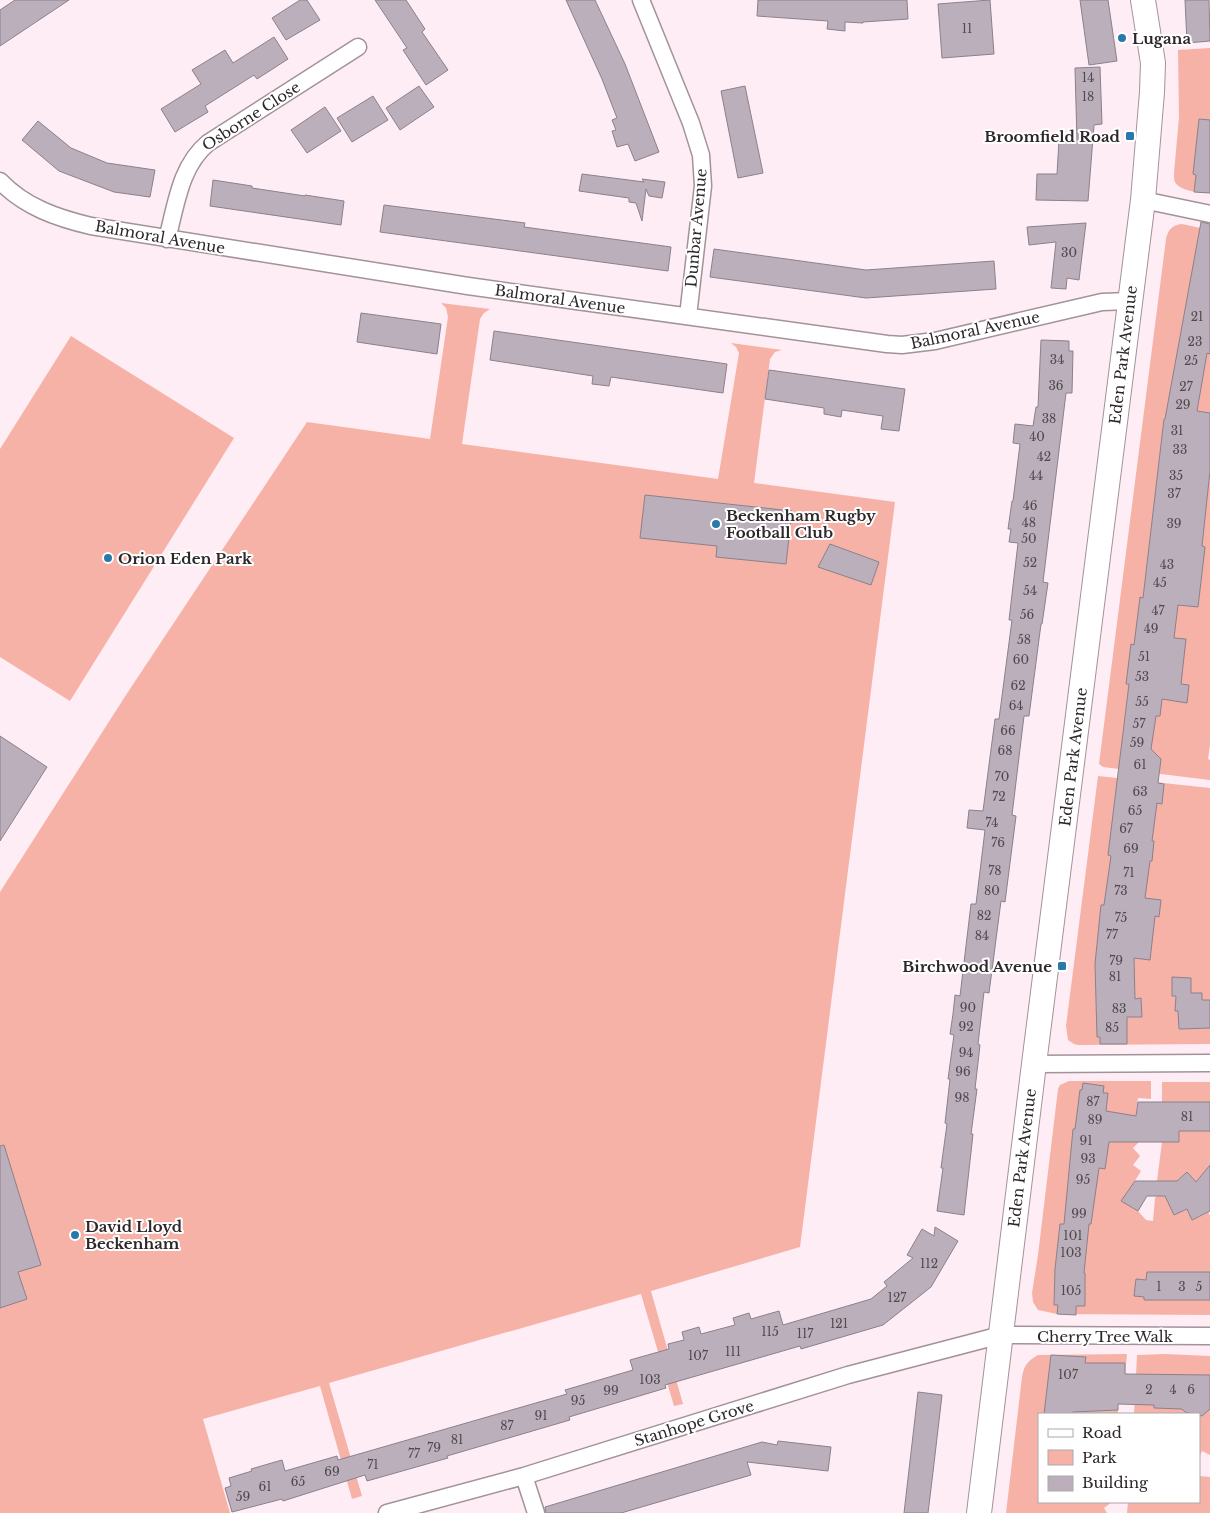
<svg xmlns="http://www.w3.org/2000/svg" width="1210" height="1513" viewBox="0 0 1210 1513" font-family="'Libre Baskerville',serif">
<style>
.green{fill:#f6b2a6}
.building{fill:#bbafbb;stroke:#8b808b}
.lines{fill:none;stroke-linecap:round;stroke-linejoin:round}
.street-casing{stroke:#a29299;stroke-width:19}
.secondary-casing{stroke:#a29299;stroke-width:26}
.street{stroke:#fff;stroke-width:16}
.secondary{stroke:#fff;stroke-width:24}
.poi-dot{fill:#2879aa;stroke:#fff;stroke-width:2}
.labels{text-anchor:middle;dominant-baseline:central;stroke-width:4;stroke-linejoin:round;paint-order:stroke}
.number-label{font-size:12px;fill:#50494e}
.poi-label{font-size:15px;font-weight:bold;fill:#2d272a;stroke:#fff;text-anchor:start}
.street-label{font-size:15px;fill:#2d272a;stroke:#fff}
</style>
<rect width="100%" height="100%" fill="#feedf5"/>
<path class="green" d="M1210,48V193C1201,193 1179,191 1175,182C1174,181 1174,174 1174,173L1179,117L1178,50Z
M1182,224L1210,230V745L1208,759L1210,760V780L1103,767L1099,764L1166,239C1168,230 1172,225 1182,224Z
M441,303L490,309L484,313L480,319L462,444L718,479L739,353L736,347L731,343L782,350L775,352L770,359L754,483L895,502L800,1247L651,1291L683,1404L674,1406L641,1294L329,1383L362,1496L352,1499L320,1386L203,1419L230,1513H0V892L126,695L307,422L430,439L448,317L446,308Z
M71,336L234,438L70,701L0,657V449Z
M1098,776L1210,788V1044L1078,1045L1074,1044L1068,1040L1066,1026Z
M1069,1081H1151V1099L1138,1098L1136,1115L1144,1137L1133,1148L1140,1156L1133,1165L1141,1171L1131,1187V1207L1138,1211L1146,1220L1153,1221L1155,1198L1157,1196H1177L1170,1206L1174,1215L1190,1208L1188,1211L1192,1220L1207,1213L1208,1211L1210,1216V1315L1057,1314L1038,1310L1033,1302L1032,1293L1038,1255L1058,1089L1060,1085Z
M1162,1082H1210V1102H1162Z
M1179,1131H1210V1177L1203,1174L1197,1181L1198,1185L1187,1172L1177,1181H1157L1162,1142Z
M1127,1354L1125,1375V1363H1104L1099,1411L1118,1410V1414H1039V1502H1112L1104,1508L1107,1513H1006L1022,1377C1024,1366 1027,1361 1038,1355Z
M1165,1354L1210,1356V1455L1202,1451L1199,1458V1414H1134L1137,1355Z
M1199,1476L1210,1477V1513H1127L1128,1502H1199Z"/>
<path class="building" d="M15,0H69L0,46V10Z
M300,0H307L320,20L286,40L272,18Z
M375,0H406L425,29L422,32L448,70L426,85L403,50L407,48Z
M566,0H595L625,64L659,152L635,161L628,144L617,147L612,131L616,130L612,120L617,118L602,79Z
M758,0H907L908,19L863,22V23L845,22V31L827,29L828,21L757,16Z
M990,0L994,54L942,58L938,4Z
M1080,0H1108L1117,61L1089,65Z
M1185,0H1209L1210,41L1187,43Z
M274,37L288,59L257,79L254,75L205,106L208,112L175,132L161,109L201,84L192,70L225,50L233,63Z
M1100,67L1102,124L1094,125L1088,201L1036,200L1037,174H1057L1059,140L1077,141L1075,68Z
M419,86L434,107L400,130L386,108Z
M745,86L763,173L738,178L721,91Z
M373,96L388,120L352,142L337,118Z
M325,107L341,131L307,153L291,130Z
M1199,119L1210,120V193L1194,192L1196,175L1193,174Z
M38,121L71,148L107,163L155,170L150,197L114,192L59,171L22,140Z
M582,174L644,182L642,179L665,182L662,198L649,196L646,189L642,221L636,203L629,202V198L579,191Z
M213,180L252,186V188L305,196V195L344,201L341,225L210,206Z
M384,205L525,223L524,227L671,247L668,271L380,232Z
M1201,222L1210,224V354L1207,353L1197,411L1210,413V471L1202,546L1205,547L1198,607L1178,605L1174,638L1186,639L1181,684L1189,685L1187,703L1162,699L1160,716H1156L1151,749L1161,759L1158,783L1164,784L1162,804L1157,803L1152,841H1154L1152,861H1150L1145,898L1161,900L1159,917L1155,916L1150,960L1134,958L1135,999L1141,998L1142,1017H1127V1044H1100V1037H1097L1095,964L1101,905H1104L1111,856L1108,855L1129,684H1126L1131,644L1134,645L1140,597L1143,598L1164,419H1165Z
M1086,223L1079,280L1067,278L1066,289L1051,288L1056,242L1029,245L1027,227Z
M714,249L866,270L994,261L996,289L866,298L710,277Z
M361,313L441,324L437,354L357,342Z
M494,331L727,364L723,393L611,377L609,386L592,384L593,376L490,360Z
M1041,340L1069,341V351H1073L1072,393H1066L1043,582L1048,583L1042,624H1041L1029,716H1024L1012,815L1016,816L1005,902L1001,901L989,993L984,992L978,1044L980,1045L975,1089H977L971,1134H973L964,1215L937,1211L943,1168H941L947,1124L945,1123L950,1079H948L954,1035L950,1034L953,1014L955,995L960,996L971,904H976L985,830L967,828L969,810L983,811L995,719H999L1012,620H1009L1018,543L1009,542L1011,529H1008L1012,501H1013L1020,444L1013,443L1015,424L1033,426L1036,407H1038Z
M769,370L905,389L899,431L881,429L883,416L842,410L841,417L824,414V408L765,399Z
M645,495L792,511L786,564L716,557L717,546L640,538Z
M830,544L879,562L871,585L818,567Z
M0,736L47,767L0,841Z
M1172,977L1191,978V993H1202V1000H1210V1028L1179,1029L1178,1011H1175L1176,996H1172Z
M1083,1083L1104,1086L1103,1093H1108L1106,1111L1136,1116L1138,1102H1210V1131H1179V1142H1109L1105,1169L1099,1168L1091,1224H1089L1084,1273H1085V1306H1076V1315L1057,1314L1058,1305H1054L1055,1269L1060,1224H1064L1073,1129H1075L1080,1090H1082Z
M4,1145L41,1265L18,1272L27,1299L0,1308V1146Z
M1210,1165V1211L1192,1220L1187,1209L1174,1215L1165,1196H1147L1138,1211L1121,1201L1135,1181H1177L1187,1172L1196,1182Z
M935,1227L958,1241L931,1287L883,1325L801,1349L800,1346L665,1385L666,1388L569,1417L570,1420L447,1456L448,1458L367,1481L365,1475L283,1501L282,1499L232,1512L225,1488L231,1486L229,1478L252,1471L251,1469L282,1460L285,1471L337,1456L338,1460L567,1394L565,1390L633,1370L630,1360L669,1349L668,1344L684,1340L682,1332L699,1327L701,1334L735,1325L733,1318L749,1313L751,1319L779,1311L783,1325L871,1299L887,1286L884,1282L913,1258L907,1255L922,1229L934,1236Z
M1147,1272H1210V1300H1144V1297L1134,1296L1136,1279L1146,1280Z
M1051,1355L1086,1357L1085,1363H1125V1374L1210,1375V1409L1202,1416L1185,1412L1182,1409L1154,1408V1405L1118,1404V1410L1073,1412V1414H1044Z
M918,1392L942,1395L933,1472L928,1513H904Z
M778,1441L831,1447L828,1471L747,1462L751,1475L621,1513H546L545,1507L762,1442L777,1445Z"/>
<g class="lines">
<defs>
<path id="street" d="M641,0L691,123L701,155L703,186L688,316
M0,181C25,207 57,218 91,226L468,286L887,344L902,345L935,341L1102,302L1130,301
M1143,200L1210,214
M167,239C176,206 180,166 208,143L358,47
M1034,1064L1210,1063
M524,1476L536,1513
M387,1513L524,1476L848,1375L1001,1335L1210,1336"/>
<path id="secondary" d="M979,1513L1034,1064L1143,200L1152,92L1153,63L1143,0"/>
</defs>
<use href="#street" class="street-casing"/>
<use href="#secondary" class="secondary-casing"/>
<use href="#street" class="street"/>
<use href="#secondary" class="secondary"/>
</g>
<g class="poi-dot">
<circle cx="1122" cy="38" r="5"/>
<rect x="1125" y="131" width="10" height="10" rx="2.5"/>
<circle cx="716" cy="524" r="5"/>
<circle cx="108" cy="558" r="5"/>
<rect x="1057" y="961" width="10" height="10" rx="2.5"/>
<circle cx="75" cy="1235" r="5"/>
</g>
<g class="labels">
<g class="number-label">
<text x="967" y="28">11</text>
<text x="1088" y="77">14</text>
<text x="1088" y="96">18</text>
<text x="1069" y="252">30</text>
<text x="1197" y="316">21</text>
<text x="1195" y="341">23</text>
<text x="1057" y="359">34</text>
<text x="1191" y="360">25</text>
<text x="1056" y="385">36</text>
<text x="1186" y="386">27</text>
<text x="1183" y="404">29</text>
<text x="1049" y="418">38</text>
<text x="1177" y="430">31</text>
<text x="1037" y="436">40</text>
<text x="1180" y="449">33</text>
<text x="1044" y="456">42</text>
<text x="1036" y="475">44</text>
<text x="1176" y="475">35</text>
<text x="1174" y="493">37</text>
<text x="1030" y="505">46</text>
<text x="1029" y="522">48</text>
<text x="1174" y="523">39</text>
<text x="1029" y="538">50</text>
<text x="1030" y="562">52</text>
<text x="1167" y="564">43</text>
<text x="1160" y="582">45</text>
<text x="1030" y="590">54</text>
<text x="1158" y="610">47</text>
<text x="1027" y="614">56</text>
<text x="1151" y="628">49</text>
<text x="1024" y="639">58</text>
<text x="1144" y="656">51</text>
<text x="1021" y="659">60</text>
<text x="1142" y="676">53</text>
<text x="1018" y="685">62</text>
<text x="1142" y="701">55</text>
<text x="1016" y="705">64</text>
<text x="1139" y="723">57</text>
<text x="1008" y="730">66</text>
<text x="1137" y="742">59</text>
<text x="1005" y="750">68</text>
<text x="1140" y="764">61</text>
<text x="1002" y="776">70</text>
<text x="1140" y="791">63</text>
<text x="999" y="796">72</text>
<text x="1135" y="810">65</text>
<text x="992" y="822">74</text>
<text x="1126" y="828">67</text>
<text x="998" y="842">76</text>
<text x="1131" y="848">69</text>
<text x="995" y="870">78</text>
<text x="1129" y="872">71</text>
<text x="992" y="890">80</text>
<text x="1121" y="890">73</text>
<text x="984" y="915">82</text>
<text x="1121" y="917">75</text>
<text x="1112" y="934">77</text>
<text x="982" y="935">84</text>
<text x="1116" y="960">79</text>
<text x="1115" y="976">81</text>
<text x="968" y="1007">90</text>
<text x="1119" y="1008">83</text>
<text x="966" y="1026">92</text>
<text x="1112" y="1027">85</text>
<text x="966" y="1052">94</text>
<text x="963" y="1071">96</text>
<text x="962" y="1097">98</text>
<text x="1093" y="1101">87</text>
<text x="1187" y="1116">81</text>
<text x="1095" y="1119">89</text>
<text x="1086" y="1140">91</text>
<text x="1088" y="1158">93</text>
<text x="1083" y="1179">95</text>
<text x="1079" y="1213">99</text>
<text x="1073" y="1235">101</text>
<text x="1071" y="1252">103</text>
<text x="929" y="1263">112</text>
<text x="1159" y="1286">1</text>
<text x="1182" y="1286">3</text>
<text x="1199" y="1286">5</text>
<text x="1071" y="1290">105</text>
<text x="897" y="1297">127</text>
<text x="839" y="1323">121</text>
<text x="770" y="1331">115</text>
<text x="805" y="1333">117</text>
<text x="733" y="1351">111</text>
<text x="698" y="1355">107</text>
<text x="1068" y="1374">107</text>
<text x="650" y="1379">103</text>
<text x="1149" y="1389">2</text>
<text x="1173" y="1389">4</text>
<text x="1191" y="1389">6</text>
<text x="611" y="1390">99</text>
<text x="578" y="1400">95</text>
<text x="541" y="1415">91</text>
<text x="507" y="1425">87</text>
<text x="457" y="1439">81</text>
<text x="434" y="1447">79</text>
<text x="414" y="1453">77</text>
<text x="373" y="1464">71</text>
<text x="332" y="1471">69</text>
<text x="298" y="1481">65</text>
<text x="265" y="1486">61</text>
<text x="243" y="1496">59</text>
</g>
<g class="poi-label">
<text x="1132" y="38">Lugana</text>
<text x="1120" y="136" text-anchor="end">Broomfield Road</text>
<text x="726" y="515">Beckenham Rugby<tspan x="726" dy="17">Football Club</tspan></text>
<text x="118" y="558">Orion Eden Park</text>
<text x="1052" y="966" text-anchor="end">Birchwood Avenue</text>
<text x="85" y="1226">David Lloyd<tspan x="85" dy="17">Beckenham</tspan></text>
</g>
<g class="street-label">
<text transform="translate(251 116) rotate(-33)">Osborne Close</text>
<text transform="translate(696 228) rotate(-85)">Dunbar Avenue</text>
<text transform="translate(160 237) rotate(10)">Balmoral Avenue</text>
<text transform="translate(560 299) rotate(8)">Balmoral Avenue</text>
<text transform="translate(975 330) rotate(-12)">Balmoral Avenue</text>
<text transform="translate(1123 355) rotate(-83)">Eden Park Avenue</text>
<text transform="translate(1073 757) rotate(-83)">Eden Park Avenue</text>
<text transform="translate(1022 1158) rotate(-83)">Eden Park Avenue</text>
<text x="1105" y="1336">Cherry Tree Walk</text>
<text transform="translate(694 1423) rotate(-17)">Stanhope Grove</text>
</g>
</g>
<rect x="1038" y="1413" width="162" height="90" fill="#ffffff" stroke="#aba9aa"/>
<rect x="1048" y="1429" width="25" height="8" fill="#ffffff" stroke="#aba9aa"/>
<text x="1082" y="1438" font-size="15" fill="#2d272a">Road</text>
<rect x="1048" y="1450" width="25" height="15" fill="#f6b2a6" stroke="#aba9aa"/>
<text x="1082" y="1463" font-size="15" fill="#2d272a">Park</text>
<rect x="1048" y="1476" width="25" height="15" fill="#bbafbb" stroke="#aba9aa"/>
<text x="1082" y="1488" font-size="15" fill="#2d272a">Building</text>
</svg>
